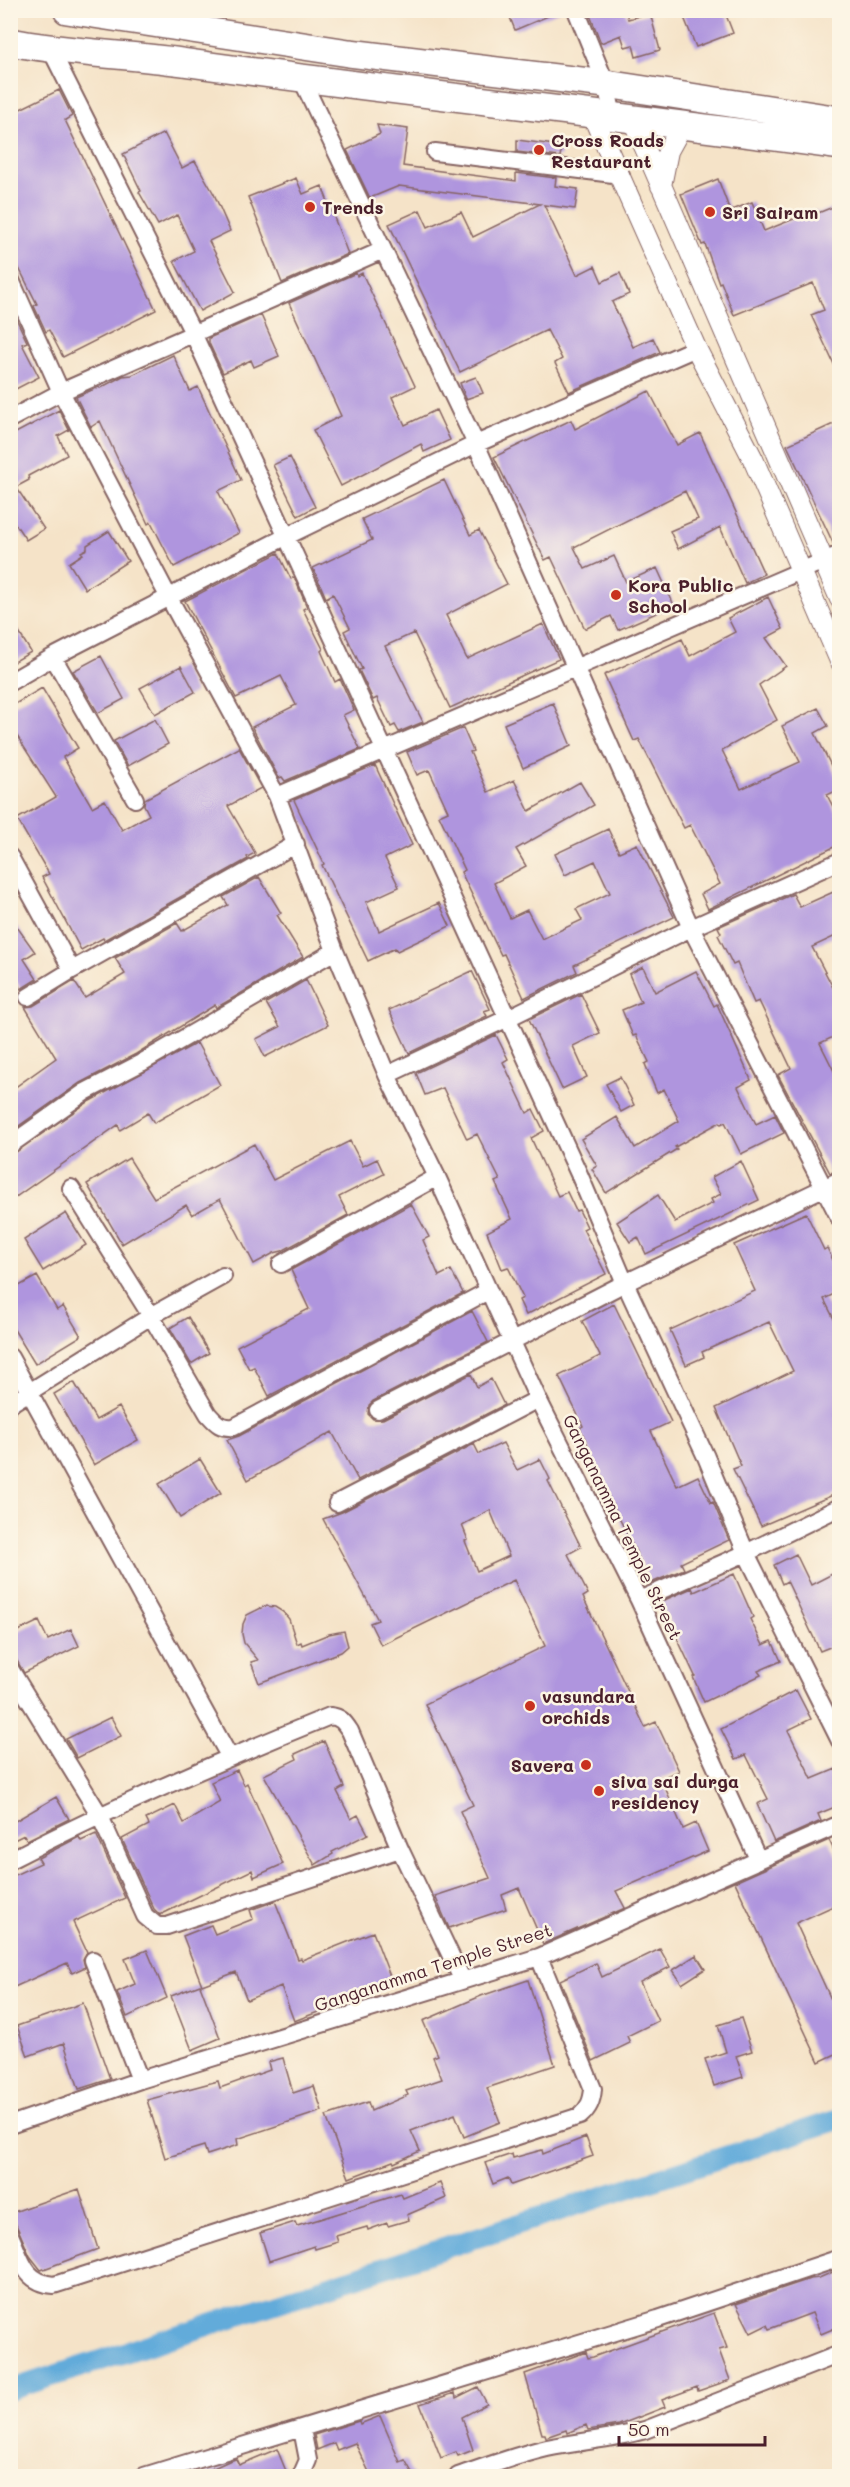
<svg xmlns="http://www.w3.org/2000/svg" width="850" height="2487" viewBox="0 0 850 2487" font-family="Mali,sans-serif">
<style>
.lines{fill:none;stroke-linecap:round;stroke-linejoin:round}
.canal{stroke:#62abda;stroke-width:21}
.building{fill:#af95de;fill-rule:evenodd}
.minor-casing{stroke:#866462;stroke-width:20}
.tertiary-casing{stroke:#866462;stroke-width:22}
.trunk-casing{stroke:#866462;stroke-width:30}
.minor{stroke:#fff;stroke-width:16}
.tertiary{stroke:#fff;stroke-width:20}
.trunk{stroke:#fff;stroke-width:27}
.poi-dot{fill:#c8321e;stroke:#fcf5e5;stroke-width:2}
.labels{text-anchor:middle;dominant-baseline:central;stroke-width:5;stroke-linejoin:round;paint-order:stroke}
.poi-label{font-size:18px;font-weight:bold;fill:#4a1f2b;stroke:#fcf5e5;text-anchor:start}
.street-label{font-size:18px;fill:#4a1f2b;stroke:#fcf5e5}
</style>
<rect width="100%" height="100%" fill="#fcf5e5"/>
<filter id="ink" filterUnits="userSpaceOnUse"><feTurbulence type="fractalNoise" baseFrequency=".0167" numOctaves="2"/><feDisplacementMap in="SourceGraphic" scale="12" xChannelSelector="R" yChannelSelector="G"/><feConvolveMatrix kernelMatrix="1 2 1 2 8 2 1 2 1" color-interpolation-filters="sRGB"/></filter>
<filter id="wash" filterUnits="userSpaceOnUse"><feTurbulence type="fractalNoise" baseFrequency=".008" numOctaves="4" result="noise"/><feDisplacementMap in="SourceGraphic" scale="24" xChannelSelector="R" yChannelSelector="G"/><feGaussianBlur stdDeviation="1.35" result="paint"/><feColorMatrix in="noise" values="0 0 0 0 0 0 0 0 0 0 0 0 0 0 0 0 0 1.4 0 .05"/><feComposite in="paint" operator="in"/></filter>
<g filter="url(#wash)">
<rect width="100%" height="100%" fill="#f5e3c8"/>
<g class="lines">
<path class="canal" d="M10,2390L840,2119"/>
</g>
<g id="blocks">
<path class="building" d="M507,10H560V11L515,30Z
M588,10H625L628,19L650,13L660,50L636,57L633,45L625,47L621,35L601,43Z
M681,10H724L733,33L696,47Z
M59,90L72,116L65,120L156,310L63,357L49,330L46,332L34,306L37,304L10,250V114Z
M377,125L408,129L403,166L516,181V173L556,178L555,186L578,189L575,209L544,205L577,275L595,266L602,282L620,273L629,294L612,302L633,347L653,338L660,352L569,392L555,363L562,359L547,330L460,372L389,224L420,210L428,227L461,212L473,237L540,204L399,186L370,198L347,150L380,134Z
M164,133L182,168L195,161L214,194L230,231L209,241L235,292L200,311L174,261L194,251L177,215L158,225L139,192L141,191L123,154Z
M517,140L562,146L560,157L517,152Z
M296,178L303,194L322,186L348,254L282,283L248,197Z
M718,179L730,211L752,202L764,231L816,210L818,213L840,204V377L811,315L824,310L813,283L734,315L721,282L719,283L705,244L702,245L681,194Z
M356,273L357,276L362,273L415,386L392,397L405,425L436,410L450,440L424,452L421,444L341,486L313,430L341,416L289,303Z
M261,315L279,356L254,367L251,360L223,373L209,343V338Z
M15,316L27,342L22,344L39,377L10,392V318Z
M173,355L190,391L198,387L241,480L218,491L239,533L174,567L151,522L148,524L100,421L91,427L76,397L99,387L100,388L123,376L132,375Z
M476,377L483,393L466,399L460,383Z
M649,391L677,445L700,433L764,574L745,583L720,527L678,549L670,531L698,519L685,491L574,547L585,569L614,556L626,582L657,568L674,605L618,630L611,616L585,629L551,557L545,560L494,457L571,420L575,429Z
M59,410L69,430L58,436L67,455L28,476L29,480L16,487L44,529L26,540L10,516V436Z
M840,421V544L834,545L787,445Z
M290,457L315,507L298,516L273,465Z
M444,480L470,535L479,530L507,584L446,615L467,659L543,624L559,659L450,708L414,633L385,646L423,722L399,732L395,725L391,727L377,698L373,700L359,670L362,669L344,631L350,628L333,594L326,598L313,568L372,540L362,519Z
M109,531L128,561L85,589L69,563L83,554L81,552L87,549V545Z
M278,553L291,579L294,577L307,607L303,609L323,649L321,651L335,682L340,679L354,710L343,715L360,749L285,781L282,777L279,778L252,727L296,705L281,676L236,698L185,601Z
M768,597L783,629L766,638L786,666L759,685L777,720L722,750L741,789L800,762L782,726L818,708L828,726L815,733L840,784V789L827,795L840,820V844L708,909L701,894L720,884L690,825L684,828L639,739L634,741L604,675L682,639L690,656L735,632L728,618Z
M10,618L31,652L10,664Z
M101,656L124,699L98,713L73,671Z
M181,666L195,692L155,714L140,688Z
M42,688L78,748L63,757L92,807L105,800L122,830L149,815L144,805L145,799L239,748L261,788L228,806L255,853L247,857L248,859L104,940L103,938L81,950L42,877L49,874L17,819L56,797L10,725V707Z
M553,703L571,746L523,768L504,724Z
M155,719L168,744L128,766L114,741Z
M463,728L473,751L470,752L488,792L514,780L529,811L580,782L594,805L516,849L526,866L494,883L510,918L527,910L542,939L582,920L576,909L610,893L595,861L565,875L555,854L608,829L619,852L637,844L674,917L574,965L577,972L524,998L504,954L501,955L461,872L465,870L439,815L448,811L429,770L417,775L407,752Z
M375,765L412,845L385,858L399,887L366,902L379,931L439,903L450,926L397,951L395,948L368,961L322,865L324,864L294,800Z
M259,877L281,913L277,915L303,957L216,1008L215,1005L136,1054L80,1083L10,1132V1091L56,1058L25,1007L33,1006L74,981L85,998L125,974L115,958L177,923L182,931L228,905L223,897Z
M840,889V934L812,947L840,1001V1034L820,1043L840,1083V1170L830,1173L778,1075L791,1068L759,1001L754,1003L737,963L733,965L718,935L721,933L718,927L793,894L800,907Z
M10,917L35,952L24,959L37,979L21,989L10,973Z
M643,967L655,992L696,971L714,1006L717,1004L751,1080L738,1087L756,1124L775,1115L784,1133L741,1154L725,1122L721,1124L720,1122L675,1147L677,1149L606,1193L592,1169L597,1166L581,1139L617,1117L635,1148L679,1121L664,1089L657,1093L645,1064L649,1062L636,1035L633,1036L622,1010L641,1002L629,974Z
M472,971L490,1009L484,1011L487,1016L409,1053L389,1010Z
M306,980L328,1025L265,1057L256,1039L280,1027L266,1003Z
M581,994L600,1033L573,1046L587,1077L562,1089L529,1019Z
M496,1035L508,1059L503,1062L527,1113L533,1109L544,1131L531,1138L558,1196L567,1192L576,1211L579,1210L587,1227L583,1229L606,1274L526,1315L519,1300L523,1298L508,1267L502,1269L487,1232L512,1219L495,1182L500,1180L477,1134L467,1139L443,1088L425,1095L416,1073Z
M197,1043L220,1085L154,1123L148,1113L120,1130L118,1125L10,1201V1155L90,1101Z
M620,1077L634,1105L621,1112L606,1084Z
M350,1141L363,1166L377,1159L384,1174L339,1197L348,1215L282,1251L274,1253L254,1264L220,1199L192,1215L186,1205L122,1244L87,1184L129,1158L154,1198L254,1144L273,1180Z
M741,1161L759,1200L646,1254L638,1237L630,1242L617,1222L658,1195L675,1222L713,1203L711,1199L721,1194L712,1177Z
M411,1204L429,1237L423,1240L439,1276L451,1270L463,1293L269,1396L254,1367L249,1369L237,1346L309,1309L291,1270Z
M66,1213L86,1245L43,1271L24,1240Z
M806,1213L824,1250L827,1248L840,1274V1291L824,1299L840,1331V1492L761,1526L733,1469L741,1466L716,1408L793,1371L769,1322L702,1352L704,1357L686,1365L670,1330L755,1291L734,1245Z
M37,1276L57,1310L63,1306L81,1336L35,1364L10,1323V1291Z
M614,1304L671,1422L651,1431L677,1486L698,1476L711,1503L713,1502L729,1540L681,1563L684,1569L651,1583L599,1477L602,1476L580,1428L583,1426L559,1376L600,1356L582,1321Z
M472,1311L488,1342L373,1401L369,1405L368,1414L373,1419H383L471,1374L477,1387L491,1379L504,1405L358,1480L332,1432L248,1480L227,1440L239,1436Z
M188,1317L209,1353L191,1364L170,1328Z
M74,1382L96,1420L119,1407L138,1440L94,1465L54,1394Z
M503,1443L517,1470L540,1459L550,1479L548,1481L581,1547L568,1554L588,1594L583,1597L645,1727L656,1722L679,1771L661,1778L683,1829L696,1823L708,1851L616,1891L625,1908L543,1944L519,1888L502,1895L506,1909L449,1928L435,1896L490,1878L460,1811L473,1805L425,1704L545,1646L514,1580L381,1645L370,1623L378,1620L323,1519L342,1512L474,1444L479,1454ZM490,1510L509,1556L477,1571L465,1541L468,1540L462,1525Z
M200,1459L221,1493L180,1518L159,1484Z
M796,1554L811,1585L840,1570V1643L820,1651L787,1581L782,1584L774,1565Z
M734,1574L753,1617L750,1619L763,1645L772,1641L781,1661L758,1671L761,1675L704,1702L693,1677L695,1676L660,1602L692,1588L694,1592Z
M265,1606L275,1607L283,1612L289,1619L297,1644L301,1642L302,1645L329,1634L344,1631L348,1646L341,1652L259,1683L251,1662L258,1660L244,1643L242,1634L243,1624L247,1615Z
M39,1621L48,1640L71,1629L79,1646L24,1673L10,1648V1635Z
M796,1690L811,1719L788,1730L812,1779L836,1769L840,1778V1805L818,1814L821,1821L774,1842L757,1804L768,1799L746,1755L736,1759L721,1729Z
M111,1717L121,1736L77,1758L66,1739Z
M324,1741L344,1787L337,1791L351,1819L358,1815L368,1834L332,1852L333,1854L315,1865L264,1775L297,1759L295,1754Z
M237,1770L244,1785L247,1783L283,1864L254,1877L252,1870L160,1915L154,1909L122,1839L149,1825L146,1819L175,1805L184,1823L220,1802L211,1782Z
M56,1797L69,1819L27,1840L24,1835L10,1842V1824Z
M96,1834L125,1898L73,1922L87,1952L83,1959L85,1967L72,1973L67,1963L10,1989V1877L41,1863L38,1858L54,1850L79,1837L81,1841Z
M829,1840L840,1863V1903L796,1923L840,2019V2052L819,2062L735,1882Z
M275,1901L298,1959L301,1958L302,1960L373,1932L393,1984L294,2021L281,1986L247,2000L236,1972L202,1985L183,1936L211,1925L215,1934L253,1919L250,1910Z
M660,1949L670,1967L640,1982L658,2021L627,2036L630,2043L593,2061L560,1980L596,1963L602,1977Z
M147,1950L167,1998L127,2017L117,1992L135,1984L125,1959Z
M696,1955L705,1969L682,1984L673,1970Z
M528,1980L555,2065L487,2088L500,2122L464,2137L455,2114L411,2131L420,2151L394,2163L393,2161L349,2178L326,2116L368,2102L371,2111L408,2095L406,2091L442,2079L433,2057L438,2055L423,2021L481,1996Z
M200,1985L220,2038L192,2050L171,1996Z
M83,2003L110,2079L79,2089L64,2043L28,2056L17,2026Z
M741,2018L752,2051L736,2056L743,2077L714,2086L705,2059L726,2052L718,2025Z
M283,2058L293,2093L314,2086L322,2111L237,2139L238,2145L207,2155L204,2146L165,2158L147,2100L218,2081L220,2088L270,2070L268,2062Z
M586,2137L593,2156L511,2185L508,2178L493,2184L485,2163L512,2154L513,2158L542,2150L543,2154Z
M440,2183L446,2198L407,2215L409,2220L388,2226L387,2223L368,2230L367,2227L336,2236L338,2242L315,2249L314,2246L269,2261L260,2233L295,2222L297,2226L401,2194L403,2198Z
M79,2189L98,2249L41,2270L30,2256L11,2213Z
M840,2269V2326L821,2334L812,2313L769,2329L767,2325L751,2333L736,2304L810,2279L819,2278Z
M714,2313L727,2348L719,2350L730,2380L698,2391L697,2387L662,2400L665,2407L619,2425L588,2430L586,2425L567,2433L566,2430L546,2437L545,2434H542L525,2374L586,2352L588,2358L593,2357Z
M478,2387L487,2404L462,2417L473,2450L458,2456L456,2452L441,2458L420,2404L455,2393L456,2398Z
M380,2416L400,2462L405,2460L414,2476H366L370,2474L355,2443L337,2450L334,2443L317,2450L314,2435L359,2421L360,2424Z
M277,2449L286,2471L273,2476H196L229,2461L236,2459L239,2465Z"/>
</g>
</g>
<g filter="url(#ink)">
<use href="#blocks" fill-opacity="0" stroke="#866462" stroke-width="1.5"/>
<g class="lines">
<defs>
<path id="minor" d="M576,10L606,84L613,116
M51,50L193,333L579,1174L625,1283L706,1457L746,1553L840,1741
M302,80L476,444L691,928L840,1219
M435,152L621,175
M10,278L61,392L168,596L277,796L335,951L387,1075L437,1177L538,1399L639,1600L758,1859
M10,419L61,392L383,250
M53,657L135,799
M10,682L53,657L287,536L476,444L696,348
M277,796L840,554
M10,857L72,970
M28,997L72,970L296,844
M387,1075L508,1018L691,928L840,861
M10,1145L85,1092L141,1063L335,951
M71,1188L151,1316L208,1414C217,1424 220,1428 234,1427L488,1291
M281,1264L437,1177
M10,1357L229,1756
M10,1404L151,1316L223,1276
M378,1410L625,1283L840,1180
M337,1503L538,1399
M639,1600L746,1553L840,1507
M10,1669L99,1814L145,1916L157,1926H167L400,1849
M10,1860C115,1806 221,1760 330,1716C341,1717 344,1722 350,1731L400,1849L462,1979
M93,1960L140,2080
M10,2125L140,2080L539,1957L840,1824
M10,2235C21,2259 24,2283 54,2285L580,2116C589,2108 592,2101 593,2089L539,1957
M144,2476L658,2319L840,2258
M301,2476L308,2460L302,2429
M458,2476C487,2466 517,2455 547,2448C580,2441 613,2439 645,2430L840,2354"/>
<path id="tertiary" d="M592,114L696,348L753,459L840,661
M632,118L840,599
M661,186L668,151L683,124"/>
<path id="trunk" d="M67,10L349,53L606,84L840,120
M10,42C67,53 125,54 182,62C401,93 621,115 840,146"/>
</defs>
<use href="#minor" class="minor-casing"/>
<use href="#tertiary" class="tertiary-casing"/>
<use href="#trunk" class="trunk-casing"/>
<use href="#minor" class="minor"/>
<use href="#tertiary" class="tertiary"/>
<use href="#trunk" class="trunk"/>
</g>
</g>
<g class="poi-dot">
<circle cx="539" cy="150" r="6"/>
<circle cx="310" cy="207" r="6"/>
<circle cx="710" cy="212" r="6"/>
<circle cx="616" cy="595" r="6"/>
<circle cx="530" cy="1706" r="6"/>
<circle cx="586" cy="1765" r="6"/>
<circle cx="599" cy="1791" r="6"/>
</g>
<g class="labels">
<g class="poi-label">
<text x="551" y="140">Cross Roads<tspan x="551" dy="21">Restaurant</tspan></text>
<text x="322" y="207">Trends</text>
<text x="722" y="212">Sri Sairam</text>
<text x="628" y="585">Kora Public<tspan x="628" dy="21">School</tspan></text>
<text x="542" y="1696">vasundara<tspan x="542" dy="21">orchids</tspan></text>
<text x="574" y="1765" text-anchor="end">Savera</text>
<text x="611" y="1781">siva sai durga<tspan x="611" dy="21">residency</tspan></text>
</g>
<g class="street-label">
<text transform="translate(623 1527) rotate(64)">Ganganamma Temple Street</text>
<text transform="translate(433 1967) rotate(-18)">Ganganamma Temple Street</text>
</g>
</g>
<rect width="850" height="2487" fill="none" stroke="#fcf5e5" stroke-width="36"/>
<path d="M619 2436v9h146v-9" fill="none" stroke="#4a1f2b" stroke-width="3"/>
<text x="628" y="2436" font-size="18" fill="#4a1f2b" stroke="#fcf5e5" stroke-width="4.5" paint-order="stroke">50 m</text>
</svg>
